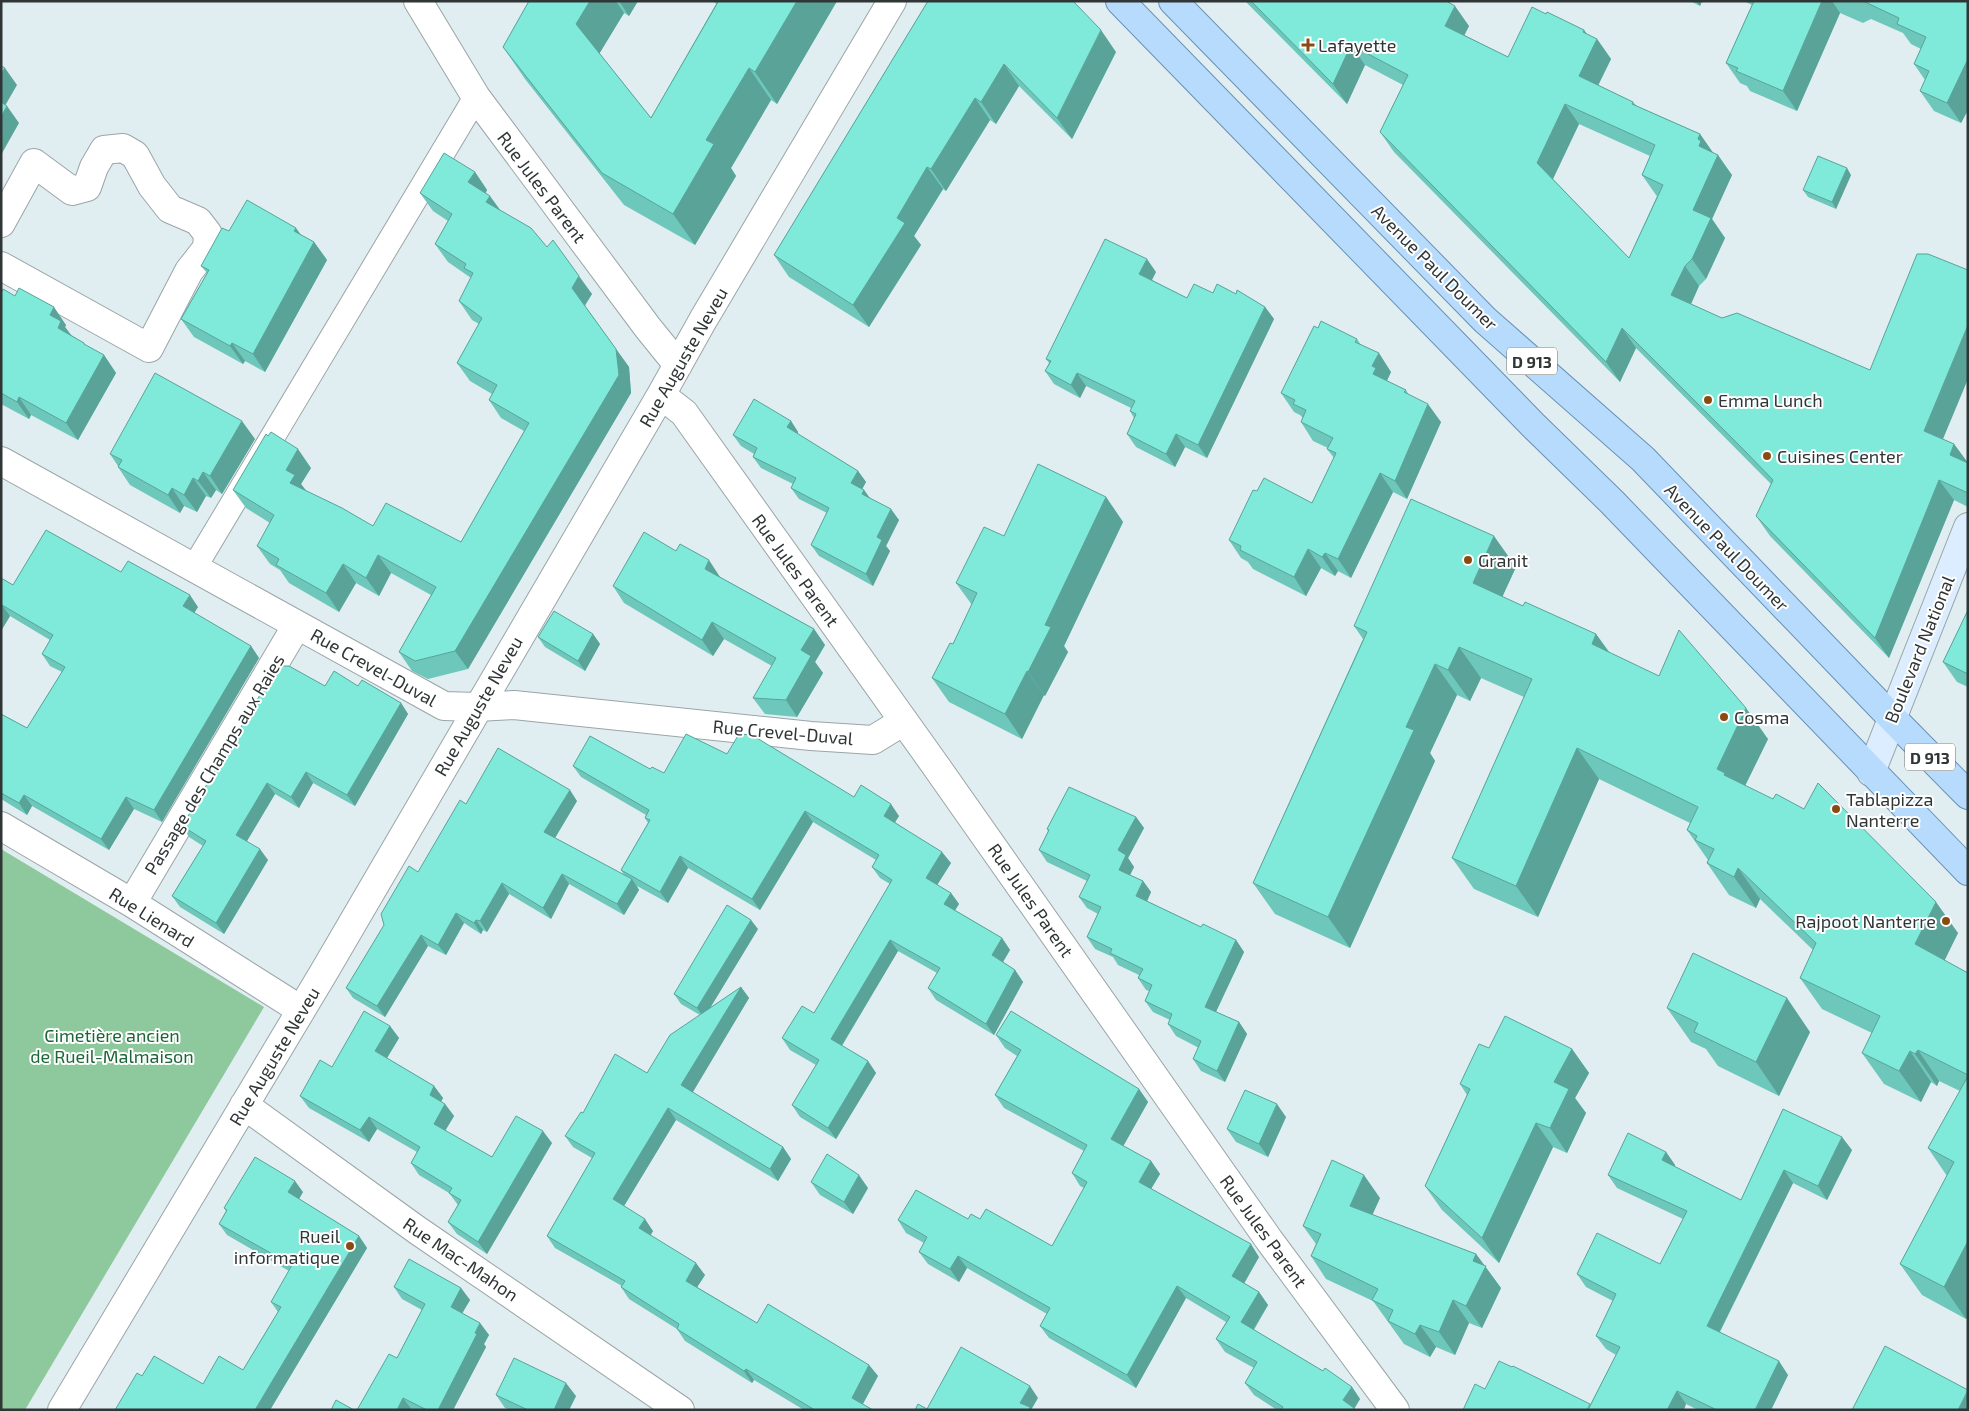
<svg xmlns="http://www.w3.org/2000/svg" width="1969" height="1411" viewBox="0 0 1969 1411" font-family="'Exo 2',sans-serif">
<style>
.green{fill:#8ec89d}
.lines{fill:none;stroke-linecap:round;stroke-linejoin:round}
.pedestrian-casing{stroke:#9aa5a8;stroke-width:26}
.minor-casing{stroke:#9aa5a8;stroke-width:30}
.secondary-casing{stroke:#9aa5a8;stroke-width:30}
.primary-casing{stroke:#6991b6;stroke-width:30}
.pedestrian{stroke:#fff;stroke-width:24}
.minor{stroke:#fff;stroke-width:28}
.secondary{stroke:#dbedfe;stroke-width:28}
.primary{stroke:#b7dbfd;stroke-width:28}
.wall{fill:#6dc8bb;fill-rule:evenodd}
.shaded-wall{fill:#59a399}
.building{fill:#7fe9da;stroke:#59a399;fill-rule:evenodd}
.poi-dot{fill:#8a4b12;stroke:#fff;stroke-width:2}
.labels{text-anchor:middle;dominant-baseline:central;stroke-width:4;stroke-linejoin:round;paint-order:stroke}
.shield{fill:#fff;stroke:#6e7272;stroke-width:1}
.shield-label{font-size:16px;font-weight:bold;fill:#303536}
.poi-label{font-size:18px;fill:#303536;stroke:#fff;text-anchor:start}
.street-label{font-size:18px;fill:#303536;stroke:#fff}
.park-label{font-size:18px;fill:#1b6637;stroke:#fff}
</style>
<rect width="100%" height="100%" fill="#e1eef1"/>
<path class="green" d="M1,849L264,1007L25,1410H1Z"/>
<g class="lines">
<defs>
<path id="pedestrian" d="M194,568L476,97"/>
<path id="minor" d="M418,1L476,97L648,328L678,365
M1,223L34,163L72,191L87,187L94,167L104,150L123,148L135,155L152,186L170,209L198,221L208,234L207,248L189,271L149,348L1,266
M661,395L684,413L938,769L1269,1240L1395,1410
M1,461L444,706L477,707L514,705L811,736L873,740L904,721
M1,826L132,903L301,1010
M132,903L297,625
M244,1105L417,1230L680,1410
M62,1410L324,972L661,395L703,320L892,1"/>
<path id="secondary" d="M1871,772L1968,527"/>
<path id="primary" d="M1120,1L1533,425L1612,502L1968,871
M1173,1L1485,320L1643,459L1892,718L1968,795"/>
</defs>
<use href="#pedestrian" class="pedestrian-casing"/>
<use href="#minor" class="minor-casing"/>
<use href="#secondary" class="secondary-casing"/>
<use href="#primary" class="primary-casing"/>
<use href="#pedestrian" class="pedestrian"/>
<use href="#minor" class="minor"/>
<use href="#secondary" class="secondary"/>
<use href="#primary" class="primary"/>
</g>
<path class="wall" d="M529,1H638L629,16L624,13L599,53L651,118L716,4L714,1H837L777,104L771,100L731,168L736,176L695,245L624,205L525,79L503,47Z
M928,1L1116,52L1072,139L1019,86L996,124L990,120L946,191L943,189L914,236L921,245L869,327L789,277L774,255Z
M1245,1H1446L1469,26L1464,35L1508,57L1546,14L1584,30L1587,34L1597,39L1611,59L1598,85L1633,102L1637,106L1700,134L1713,153L1732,175L1712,219L1725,238L1706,279L1699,286L1691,304L1943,439L1954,444L1968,463V507L1954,500L1889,658L1770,536L1756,516L1771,484L1759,472L1636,348L1620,382L1394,152L1380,132L1403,85L1365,65L1347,104ZM1579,124L1650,156L1642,175L1656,195L1657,196L1629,258L1553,179Z
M1690,1H1702L1700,6Z
M1744,1H1968V110L1961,123L1934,111L1920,91L1925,80L1914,64L1921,49L1911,44L1903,33L1871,19L1863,23L1840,13L1797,111L1750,91L1747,86L1740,83L1726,63L1752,5Z
M475,172L487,190L486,193L501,211L547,247L592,294L585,306L629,367L631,393L468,669L428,679L412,671L399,652L431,595L391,573L379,596L356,583L339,612L289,583L280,570L270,564L257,546L270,523L246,508L233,490L311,468L301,484L306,491L373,526L461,542L524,431L501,418L489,400L492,394L470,381L457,363L479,324L472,320L459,301L471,278L448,262L435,244L448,221L433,211L420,193Z
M1851,175L1836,209L1808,197L1803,190Z
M229,231L301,235L314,242L327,260L265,372L245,361L243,364L194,337L181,319L207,273L201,266Z
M1156,272L1152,280L1187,298L1213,293L1236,294L1265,307L1274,319L1207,458L1185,447L1175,467L1136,447L1127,434L1134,418L1130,411L1131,408L1086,386L1080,398L1054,384L1045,371L1049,363L1046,359Z
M1,294L66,325L65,327L71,335L84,343L86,346L104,355L116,373L78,440L31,415L29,419L1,404Z
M1357,339L1361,345L1391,372L1387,381L1406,390L1409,395L1441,422L1407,499L1393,492L1351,578L1338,571L1335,576L1321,568L1306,596L1253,569L1248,562L1241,558L1229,540L1257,491L1312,503L1334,458L1327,449L1328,448L1313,441L1301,422L1303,418L1300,415L1294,412L1281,393Z
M791,421L798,432V434L858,471L866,482L862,489L864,490L869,497L899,520L886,546L890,551L873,586L819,556L811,545L827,513L799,499L791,488L793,484L761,468L753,457L754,454L741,446L733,435Z
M255,439L222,494L216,490L211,498L206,496L197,512L184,506L180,513L130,485L118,467V466L110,454Z
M1106,497L1123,522L1064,646L1068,652L1045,696L1044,695L1022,739L949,702L932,678L953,644L972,605L956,583L1004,536Z
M1516,567L1502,597L1523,606L1596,634L1610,653L1768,739L1745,786L1958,933L1944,960L1968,973V1315L1966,1319L1922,1295L1900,1264L1947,1176L1928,1148L1960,1091L1939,1081L1937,1086L1931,1082L1921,1102L1884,1084L1862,1053L1872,1033L1822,1009L1800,978L1813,950L1760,899L1756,908L1729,895L1707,863L1708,860L1687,830L1690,823L1599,779L1538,917L1474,889L1452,858L1524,697L1481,678L1470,701L1457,695L1430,753L1435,761L1350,948L1275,914L1253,883L1363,639L1354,626Z
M121,572L198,607L194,613L251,646L259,658L162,822L134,809L109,850L32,806L27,815L1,799V714L27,728L62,672L50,666L42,654L50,640L10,616L1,631V578L13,585Z
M720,577L814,629L825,645L815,662L823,673L797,717L765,714L753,698L772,666L724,639L713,656L624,603L613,586Z
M1968,610V687L1957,682L1943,662Z
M593,634L600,644L585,671L545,647L538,637Z
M325,686H358L401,703L408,714L355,806L313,783L299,808L275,794L247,841L268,860L224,934L180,907L172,896L203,846L189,837L182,826Z
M727,754L854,797L899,816L895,822L951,863L937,885L951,893L959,904L955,910L1002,938L1010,950L1003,962L1015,970L1023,982L994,1035L936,1000L928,988L937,973L898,951L842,1046L868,1061L876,1073L836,1139L800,1117L792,1105L816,1065L790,1050L782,1038L814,1013L890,884L880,878L872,867L876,860L813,822L760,910L688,868L668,903L637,886L639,890L624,915L569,884L551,919L509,894L487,932L483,930L481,934L464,923L446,955L428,946L385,1017L353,998L346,988L418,872L466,804L577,801L555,838L624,875L621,870L648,823L645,818L646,815L581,777L573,766L650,769L664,773Z
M1136,817L1144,828L1128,858L1134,867L1130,875L1143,881L1151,892L1147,901L1201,927L1236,940L1244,952L1216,1012L1239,1022L1247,1034L1225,1082L1201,1071L1193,1059L1199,1048L1176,1036L1168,1024L1170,1020L1153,1012L1145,1001L1149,991L1146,990L1138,978L1139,975L1118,965L1113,957L1095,949L1087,937L1098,914L1087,908L1079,897L1087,881L1047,862L1039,850L1048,831L1047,829Z
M758,929L710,1008L741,987L749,998L692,1092L783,1147L791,1159L778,1181L676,1120L624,1206L653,1231L650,1235L705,1275L697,1287L757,1323L869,1365L878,1376L863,1404L873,1410H804L754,1380L752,1383L685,1341L677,1329L629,1299L621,1287L622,1286L555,1248L547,1236L592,1158L573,1147L565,1136L583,1113L647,1073L700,1015L681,1004L674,994Z
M1667,1008L1810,1032L1779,1096L1718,1066L1706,1049L1691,1042Z
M390,1026L399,1038L387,1058L434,1086L443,1098L441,1102L445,1104L454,1116L445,1131L492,1157L552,1143L487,1254L457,1234L448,1222L458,1205L449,1193L419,1175L411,1163L417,1152L377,1129L369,1142L309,1108L300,1096L332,1067Z
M996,1035L1139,1089L1148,1102L1123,1146L1151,1161L1160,1174L1151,1189L1259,1257L1244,1283L1259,1292L1268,1305L1254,1330L1323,1371L1352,1387L1360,1399L1354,1409L1355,1410H1277L1254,1395L1245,1383L1254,1368L1225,1352L1216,1339L1226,1322L1186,1298L1136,1388L1049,1338L1040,1326L1047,1314L967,1268L959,1282L928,1264L919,1252L924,1243L906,1233L898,1220L980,1219L1052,1246L1084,1188L1080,1186L1072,1173L1084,1151L1004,1108L995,1095L1017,1056L1005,1048Z
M1572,1049L1589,1073L1575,1098L1586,1113L1567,1153L1553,1147L1499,1263L1442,1210L1425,1186L1467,1095L1460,1084Z
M1783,1109L1852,1150L1827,1200L1793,1183L1720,1332L1788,1375L1771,1410H1698L1686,1404L1463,1410L1485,1389L1590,1405L1616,1355L1606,1349L1596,1336L1613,1301L1586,1287L1577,1274L1660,1264L1683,1219L1617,1188L1608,1175L1666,1152L1675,1165V1167L1741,1200Z
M1286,1117L1268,1157L1236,1142L1227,1129Z
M811,1182L868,1188L853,1214L820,1195Z
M303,1192L299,1199L359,1236L367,1248L270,1410H115L142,1376L203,1384L243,1370L278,1312L271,1302L289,1271L227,1235L219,1224L226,1211L224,1208Z
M1380,1198L1372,1215L1476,1254L1501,1288L1482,1328L1469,1323L1455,1355L1436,1347L1430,1357L1404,1344L1373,1301L1326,1279L1311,1256L1316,1244L1303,1226Z
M394,1287L461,1288L470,1300L462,1313L480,1323L489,1335L484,1344L486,1347L453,1410H357L397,1358L422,1310L402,1299Z
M496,1395L576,1396L569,1410H510L505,1408Z"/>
<path class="shaded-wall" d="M590,1H616L624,13L598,56L576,24Z
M619,1H638L629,16Z
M797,1H837L777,104L755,72Z
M1696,1H1702L1700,6Z
M1822,1H1832L1840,13L1797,111L1783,91Z
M1455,6L1469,26L1459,46L1445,26Z
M1101,30L1116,52L1072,139L1057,118Z
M1584,30L1594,45L1597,39L1611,59L1593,96L1579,76L1583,32Z
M1351,45L1365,65L1347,104L1333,84Z
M1968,59V110L1961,123L1947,103Z
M1004,64L1019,86L996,124L981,102Z
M5,68L17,85L2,111L1,73Z
M749,68L771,100L731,168L736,176L695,245L673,214L706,140Z
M975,98L990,120L946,191L931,169Z
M1565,104L1579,124L1551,183L1537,163Z
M7,106L19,123L1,155V117Z
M1700,134L1714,154L1718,155L1732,175L1712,219L1725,238L1706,279L1692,259L1693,210L1699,146L1698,139Z
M927,167L943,189L914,236L921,245L869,327L853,305L897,218Z
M1847,168L1851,175L1836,209L1832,202Z
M475,172L487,190L481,200L468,182Z
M490,196L503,214L486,202Z
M296,228L309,246L294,231Z
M314,242L327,260L265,372L253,354Z
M1147,259L1156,272L1148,287L1139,274Z
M1685,266L1699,286L1686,315L1671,295Z
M579,276L592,294L584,306L572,288Z
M54,307L66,325L65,327L74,339L71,345L50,315Z
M1265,307L1274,319L1207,458L1198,445Z
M1968,325V379L1938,451L1924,431Z
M1622,328L1636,348L1620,382L1606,362Z
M232,343L245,361L243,364L230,346Z
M616,349L629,367L631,393L468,669L455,651Z
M1379,353L1391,372L1386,382L1373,374L1372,366Z
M104,355L116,373L78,440L66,423Z
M1077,373L1086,386L1080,398L1071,385Z
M19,397L31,415L29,419L17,402Z
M1428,404L1441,422L1407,499L1395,481Z
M242,421L255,439L222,494L210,476Z
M791,421L798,432L795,438L787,427Z
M1176,434L1185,447L1175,467L1166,454Z
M1954,444L1968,463V465L1950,455Z
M298,449L311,468L301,484L308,493L290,483L286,470Z
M858,471L866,482L859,495L851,483Z
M203,472L216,490L211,498L198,481Z
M1380,473L1393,492L1351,578L1338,559Z
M193,478L206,496L197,512L184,495Z
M1939,480L1954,500L1889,658L1875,638Z
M172,488L184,506L180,513L168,495Z
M864,490L872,501L862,494Z
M1106,497L1123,522L1064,646L1068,652L1045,696L1028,672L1045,625Z
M891,509L899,520L886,546L890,551L873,586L866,574L877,537Z
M1494,536L1516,567L1494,615L1473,583Z
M1308,549L1321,568L1306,596L1294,577Z
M1325,553L1338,571L1335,576L1322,557Z
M378,555L391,573L379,596L366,578Z
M709,560L720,577L716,585L705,569Z
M343,564L356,583L339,612L326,593Z
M190,595L198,607L191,618L183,606Z
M2,605L10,616L1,631V606Z
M712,622L724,639L713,656L702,640Z
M814,629L825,645L815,662L823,673L797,717L786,700L801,650Z
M593,634L600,644L585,671L578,661Z
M1596,634L1618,665L1592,644Z
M251,646L259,658L162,822L154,810Z
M1459,647L1481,678L1470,701L1448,670Z
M1435,664L1457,695L1430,753L1435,761L1350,948L1328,917L1406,727Z
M1027,671L1044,695L1022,739L1005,714Z
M401,703L408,714L355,806L347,795Z
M1746,708L1768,739L1740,796L1717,769Z
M1577,748L1599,779L1538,917L1516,886Z
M306,772L313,783L299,808L291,797Z
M267,783L275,794L244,846L236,835Z
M570,790L577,801L552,843L544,832Z
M24,795L32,806L27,815L19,803Z
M126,797L134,809L109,850L101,839Z
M891,804L899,816L892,827L884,816Z
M805,811L813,822L760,910L752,899Z
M1136,817L1144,828L1128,858L1134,867L1127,881L1119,870L1118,850Z
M260,849L268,860L224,934L216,923Z
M942,852L951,863L934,890L926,878Z
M680,856L688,868L668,903L660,892Z
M1738,868L1760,899L1756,908L1734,877Z
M562,874L569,884L551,919L543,908Z
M632,879L639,890L624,915L617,904Z
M1143,881L1151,892L1144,908L1136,896Z
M502,883L509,894L487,932L480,921Z
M951,893L959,904L952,915L944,904Z
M1936,902L1958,933L1937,976L1915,944Z
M456,913L464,923L446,955L438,945Z
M476,920L483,930L481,934L474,923Z
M751,920L758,929L704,1018L697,1008Z
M421,935L428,946L385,1017L377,1006Z
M1002,938L1010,950L1000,967L992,955Z
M890,940L898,951L839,1050L831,1039Z
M1236,940L1244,952L1213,1018L1205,1007Z
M1015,970L1023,982L994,1035L986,1024Z
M741,987L749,998L690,1097L681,1085Z
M1787,998L1810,1032L1779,1096L1756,1062Z
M1239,1022L1247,1034L1225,1082L1217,1071Z
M390,1026L399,1038L384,1063L375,1051Z
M1572,1049L1589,1073L1575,1098L1586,1113L1567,1153L1550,1128L1554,1082Z
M1918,1050L1939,1081L1937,1086L1915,1054Z
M1910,1051L1931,1082L1921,1102L1899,1071Z
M868,1061L876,1073L836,1139L828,1128Z
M434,1086L443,1098L438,1107L430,1095Z
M1139,1089L1148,1102L1120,1152L1111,1139Z
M445,1104L454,1116L442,1136L434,1124Z
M1277,1104L1286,1117L1268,1157L1259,1144Z
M668,1108L676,1120L621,1211L613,1199Z
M369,1117L377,1129L369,1142L360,1130Z
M1536,1123L1553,1147L1499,1263L1482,1238Z
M543,1131L552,1143L487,1254L478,1242Z
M1842,1137L1852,1150L1827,1200L1818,1186Z
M783,1147L791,1159L778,1181L770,1169Z
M1666,1152L1675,1165L1671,1174L1662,1160Z
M1151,1161L1160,1174L1148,1194L1139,1182Z
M1784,1170L1793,1183L1716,1339L1707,1326Z
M859,1175L868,1188L853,1214L844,1202Z
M1364,1175L1380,1198L1366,1229L1350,1206Z
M295,1181L303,1192L296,1204L288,1192Z
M645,1219L653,1231L648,1240L639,1228Z
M359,1236L367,1248L270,1410H255Z
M1968,1241V1315L1966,1319L1944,1287Z
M1251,1244L1259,1257L1241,1289L1232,1276Z
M1476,1254L1501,1288L1482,1328L1466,1306L1473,1261Z
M958,1256L967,1268L959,1282L950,1269Z
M696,1263L705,1275L694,1292L686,1281Z
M1177,1286L1186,1298L1136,1388L1127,1375Z
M461,1288L470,1300L459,1319L451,1307Z
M1259,1292L1268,1305L1250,1335L1241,1322Z
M1453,1300L1469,1323L1455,1355L1439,1332Z
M480,1323L489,1335L484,1344L486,1347L453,1410H438Z
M1420,1325L1436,1347L1430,1357L1415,1334Z
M1779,1361L1788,1375L1771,1410H1755Z
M869,1365L878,1376L860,1409L852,1398Z
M746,1369L754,1380L752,1383L744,1371Z
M566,1383L576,1396L569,1410H554Z
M1030,1386L1038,1398L1031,1410H1025L1020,1403Z
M1352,1387L1360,1399L1354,1409L1355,1410H1349L1343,1400Z
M1677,1391L1686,1404L1684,1410H1667Z
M1968,1391V1410H1958Z
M403,1398L412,1410H397Z"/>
<path class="building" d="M529,1H590L576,24L651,118L718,2L717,1H797L755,72L749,68L706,140L714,144L673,214L602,173L503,47Z
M928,1H1073L1101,30L1057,118L1004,64L981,102L975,98L931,169L927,167L897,218L905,223L853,305L774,255Z
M1251,1H1446L1455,6L1445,26L1508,57L1532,7L1546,14L1547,12L1584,30L1583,32L1597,39L1579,76L1633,102L1632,104L1700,134L1698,139L1701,141L1699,146L1718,155L1693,210L1711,218L1692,259L1685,266L1671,295L1722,318L1737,313L1870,370L1917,254H1928L1968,270V325L1924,431L1954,444L1950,455L1968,463V493L1939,480L1875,638L1756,516L1773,480L1745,451L1622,328L1606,362L1380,132L1408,75L1351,45L1333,84ZM1565,104L1655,145L1642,175L1663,185L1629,258L1537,163Z
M1754,1H1822L1783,91L1736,71L1738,68L1726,63Z
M1863,1H1968V59L1947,103L1920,91L1929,71L1914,64L1926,37L1897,24L1899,18Z
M1,66L5,68L1,73Z
M1,102L7,106L1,117Z
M444,153L475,172L468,182L490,196L486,202L531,228L547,247L553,240L579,276L572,288L616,349L619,375L455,651L415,661L399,652L436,587L378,555L366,578L343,564L326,593L276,565L279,559L257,546L274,515L233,490L266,434L268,436L271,432L298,449L286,470L295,475L290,483L342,508L373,526L386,503L461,542L529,423L489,400L497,385L457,363L482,318L459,301L473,273L464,268L466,264L435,244L452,214L420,193Z
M1818,156L1847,168L1832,202L1803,190Z
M247,200L296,228L294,231L314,242L253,354L232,343L230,346L181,319L209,270L201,266L222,228L229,231Z
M1105,239L1147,259L1139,274L1187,298L1194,284L1213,293L1217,284L1236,294L1237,290L1265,307L1198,445L1176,434L1166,454L1127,434L1136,414L1130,411L1135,401L1077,373L1071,385L1045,371L1051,361L1046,359Z
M19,288L54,307L50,315L61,321L58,328L84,343V344L104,355L66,423L19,397L17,402L1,393V294L3,289L15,296Z
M1321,321L1357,339L1355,342L1379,353L1372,366L1376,368L1373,374L1406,390L1404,392L1428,404L1395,481L1380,473L1338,559L1325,553L1322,557L1308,549L1294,577L1240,550L1241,546L1229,540L1253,490L1257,491L1264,478L1312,503L1336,453L1327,449L1333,438L1301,422L1306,410L1293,404L1295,400L1281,393L1314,326L1318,328Z
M155,373L242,421L210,476L203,472L198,481L193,478L184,495L172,488L168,495L118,467L122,460L110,454Z
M754,399L791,421L787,427L858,471L851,483L864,490L862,494L891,509L877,537L882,540L866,574L811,545L829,508L791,488L796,478L753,457L757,448L733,435Z
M1038,464L1106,497L1045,625L1051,627L1028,672L1027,671L1005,714L932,678L950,643L953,644L977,593L956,583L984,527L1004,536Z
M1411,499L1494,536L1473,583L1523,606L1525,602L1596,634L1592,644L1659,676L1679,630L1746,708L1717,769L1725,773L1724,775L1773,799L1776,794L1804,809L1818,783L1936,902L1915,944L1968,973V1075L1918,1050L1915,1054L1910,1051L1899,1071L1862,1053L1880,1016L1800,978L1816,943L1738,868L1734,877L1707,863L1714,849L1695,840L1697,836L1687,830L1698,807L1577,748L1516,886L1452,858L1532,679L1459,647L1448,670L1435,664L1406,727L1414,730L1328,917L1253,883L1367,632L1354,626Z
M46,530L121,572L128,561L190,595L183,606L251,646L154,810L126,797L101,839L24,795L19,803L1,793V714L27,728L65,667L42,654L53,635L2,605L1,606V578L13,585Z
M644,532L676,551L680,544L709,560L705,569L814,629L801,650L811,656L786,700L753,698L776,658L712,622L702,640L613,586Z
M1968,610V674L1943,662Z
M554,611L593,634L578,661L538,637Z
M279,663L284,666H289L325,686L334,671L358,686L362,680L401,703L347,795L306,772L291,797L267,783L236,835L260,849L216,923L172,896L206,841L182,826Z
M686,734L727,754L739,734L752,735L854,797L861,785L891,804L884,816L942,852L926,878L951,893L944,904L1002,938L992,955L1015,970L986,1024L928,988L940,968L890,940L831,1039L868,1061L828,1128L792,1105L819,1060L782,1038L802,1006L814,1013L892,880L872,867L879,855L805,811L752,899L680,856L660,892L621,870L650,820L645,818L649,810L573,766L590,736L650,769L652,767L664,773Z
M498,748L570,790L544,832L632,879L617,904L562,874L543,908L502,883L480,921L476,920L474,923L456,913L438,945L421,935L377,1006L346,988L384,925L381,914L409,866L418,872L460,800L466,804Z
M1069,787L1136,817L1118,850L1126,855L1119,870L1143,881L1136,896L1201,927L1203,924L1236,940L1205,1007L1239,1022L1217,1071L1193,1059L1201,1041L1168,1024L1172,1014L1145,1001L1152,985L1138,978L1143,969L1110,953L1112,949L1087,937L1101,907L1079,897L1090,875L1039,850L1049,830L1047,829Z
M727,905L751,920L697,1008L674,994Z
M1693,953L1787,998L1756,1062L1694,1032L1698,1023L1667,1008Z
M741,987L681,1085L783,1147L770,1169L668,1108L613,1199L645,1219L639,1228L696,1263L686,1281L757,1323L768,1304L869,1365L852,1398L873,1410H815L746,1369L744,1371L677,1329L679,1324L621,1287L625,1281L547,1236L595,1153L565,1136L581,1112L583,1113L615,1054L647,1073L670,1035Z
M364,1011L390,1026L375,1051L434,1086L430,1095L445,1104L434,1124L492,1157L516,1116L543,1131L478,1242L448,1222L461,1200L449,1193L452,1188L411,1163L420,1147L369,1117L360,1130L300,1096L320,1060L332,1067Z
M1011,1011L1139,1089L1111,1139L1151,1161L1139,1182L1251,1244L1232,1276L1259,1292L1241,1322L1323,1371L1325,1368L1352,1387L1343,1400L1354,1408L1353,1410H1281L1283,1407L1245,1383L1257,1362L1216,1339L1230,1317L1177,1286L1127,1375L1040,1326L1050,1308L958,1256L950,1269L919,1252L927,1237L898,1220L916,1190L968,1219L971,1214L980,1219L986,1209L1052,1246L1087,1182L1072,1173L1087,1145L995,1095L1021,1050L996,1035Z
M1505,1016L1572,1049L1554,1082L1569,1089L1550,1128L1536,1123L1482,1238L1425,1186L1470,1089L1460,1084L1479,1044L1489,1048Z
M1968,1076V1241L1944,1287L1900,1264L1954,1162L1928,1148Z
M1245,1090L1277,1104L1259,1144L1227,1129Z
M1783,1109L1842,1137L1818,1186L1784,1170L1707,1326L1779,1361L1755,1410H1717L1677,1391L1667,1410H1588L1620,1347L1596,1336L1616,1294L1577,1274L1597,1233L1660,1264L1687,1211L1608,1175L1628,1133L1666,1152L1662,1160L1741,1200Z
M827,1154L859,1175L844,1202L811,1182Z
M255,1157L295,1181L288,1192L359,1236L255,1410H115L137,1373L142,1376L154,1356L203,1384L219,1356L243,1370L281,1307L271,1302L292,1265L219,1224L227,1210L224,1208Z
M1332,1160L1364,1175L1350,1206L1476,1254L1473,1261L1486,1266L1466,1306L1453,1300L1439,1332L1420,1325L1415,1334L1388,1321L1393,1310L1372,1300L1378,1289L1311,1256L1321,1234L1303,1226Z
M409,1259L461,1288L451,1307L480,1323L475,1333L477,1334L438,1410H427L403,1398L397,1410H357L389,1354L397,1358L425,1304L394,1287Z
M1885,1346L1968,1390L1958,1410H1852Z
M961,1347L1030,1386L1020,1403L1030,1407L1029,1410H915L918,1404L927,1409Z
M514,1358L566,1383L554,1410H528L496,1395Z
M1499,1361L1512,1367L1513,1366L1590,1404L1587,1410H1463L1475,1384L1485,1389Z
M336,1400L354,1410H331Z"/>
<g class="poi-dot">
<path d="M1305.5 37.5h5v5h5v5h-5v5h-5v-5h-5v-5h5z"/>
<circle cx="1708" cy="400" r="5"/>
<circle cx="1767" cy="456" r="5"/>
<circle cx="1468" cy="560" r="5"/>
<circle cx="1724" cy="717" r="5"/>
<circle cx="1836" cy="809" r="5"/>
<circle cx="1946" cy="921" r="5"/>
<circle cx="350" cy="1246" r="5"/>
</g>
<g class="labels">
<g class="shield">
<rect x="1507" y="347.5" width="50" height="27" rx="4"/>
<rect x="1905" y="743.5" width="50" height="27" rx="4"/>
</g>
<g class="shield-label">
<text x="1532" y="361">D 913</text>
<text x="1930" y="757">D 913</text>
</g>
<g class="poi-label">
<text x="1318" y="45">Lafayette</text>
<text x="1718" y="400">Emma Lunch</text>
<text x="1777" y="456">Cuisines Center</text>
<text x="1478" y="560">Granit</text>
<text x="1734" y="717">Cosma</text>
<text x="1846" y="799">Tablapizza<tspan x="1846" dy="21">Nanterre</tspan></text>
<text x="1936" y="921" text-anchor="end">Rajpoot Nanterre</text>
<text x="340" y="1236" text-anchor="end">Rueil<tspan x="340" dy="21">informatique</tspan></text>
</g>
<g class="street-label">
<text transform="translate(542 187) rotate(53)">Rue Jules Parent</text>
<text transform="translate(1435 267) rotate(45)">Avenue Paul Doumer</text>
<text transform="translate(683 357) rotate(-60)">Rue Auguste Neveu</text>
<text transform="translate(1727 547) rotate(46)">Avenue Paul Doumer</text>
<text transform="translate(796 570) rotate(54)">Rue Jules Parent</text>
<text transform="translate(1919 649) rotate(-68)">Boulevard National</text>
<text transform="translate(374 667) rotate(29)">Rue Crevel-Duval</text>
<text transform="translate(478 706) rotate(-60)">Rue Auguste Neveu</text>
<text transform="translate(783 732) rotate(5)">Rue Crevel-Duval</text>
<text transform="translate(214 764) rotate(-59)">Passage des Champs aux Raies</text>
<text transform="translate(1031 900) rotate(55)">Rue Jules Parent</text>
<text transform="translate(152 917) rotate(32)">Rue Lienard</text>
<text transform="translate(274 1056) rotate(-59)">Rue Auguste Neveu</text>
<text transform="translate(1264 1231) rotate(54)">Rue Jules Parent</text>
<text transform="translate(461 1259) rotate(34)">Rue Mac-Mahon</text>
</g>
<g class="park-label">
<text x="112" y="1035">Cimetière ancien<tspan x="112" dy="21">de Rueil-Malmaison</tspan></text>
</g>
</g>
<rect width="1969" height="1411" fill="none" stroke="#303536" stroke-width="5"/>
</svg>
